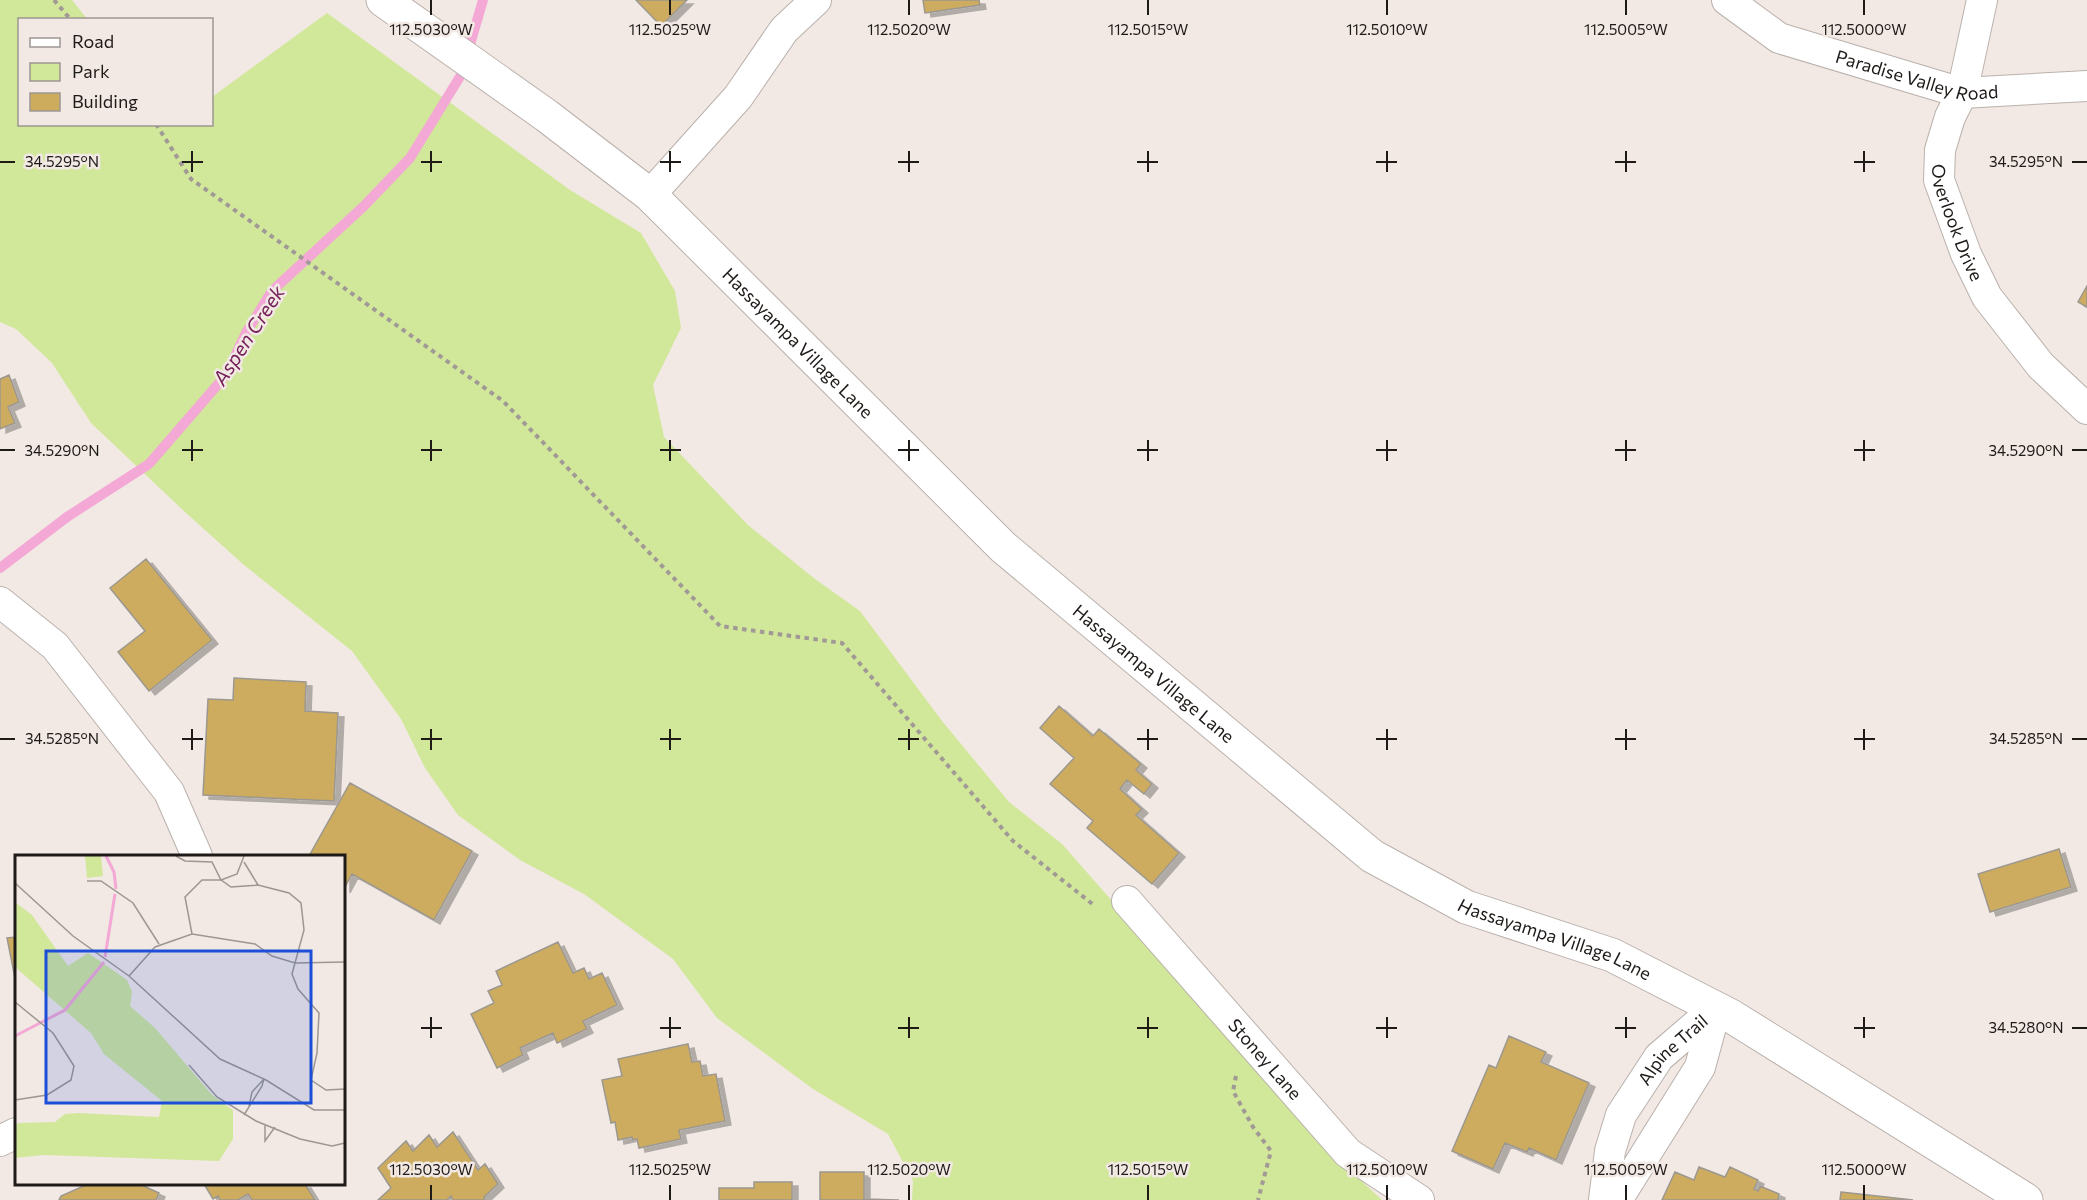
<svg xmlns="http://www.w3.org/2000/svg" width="2087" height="1200" viewBox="0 0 2087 1200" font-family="Commissioner,sans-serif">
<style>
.green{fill:#d1e799}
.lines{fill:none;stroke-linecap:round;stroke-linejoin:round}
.stream{stroke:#f4a8d5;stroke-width:10}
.building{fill:#cdac5e;stroke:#9c9890;stroke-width:1.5;filter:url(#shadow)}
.minor-casing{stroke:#bab1ac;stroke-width:32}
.tertiary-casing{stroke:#bab1ac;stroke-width:35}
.path{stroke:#a09995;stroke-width:4;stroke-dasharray:4.5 4.5;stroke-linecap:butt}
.minor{stroke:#fff;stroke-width:30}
.tertiary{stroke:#fff;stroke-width:33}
.ticks{fill:none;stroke:#1e1a18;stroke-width:2}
.labels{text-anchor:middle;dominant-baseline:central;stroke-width:5;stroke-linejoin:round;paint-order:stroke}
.street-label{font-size:18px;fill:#1e1a18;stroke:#f2e9e4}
.water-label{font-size:20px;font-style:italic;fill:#75215a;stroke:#f2e9e4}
.inset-river{fill:none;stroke:#f4a8d5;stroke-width:3}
.inset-road{fill:none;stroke:#9d9692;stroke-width:1.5}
.view{fill:#1d4ed8;fill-opacity:0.15;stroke:#1d4ed8;stroke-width:3}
.inset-edge{fill:none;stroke:#1e1a18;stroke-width:3}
.ticks-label{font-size:15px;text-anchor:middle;fill:#1e1a18;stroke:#f2e9e4;stroke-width:5;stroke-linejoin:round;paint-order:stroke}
</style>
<defs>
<filter id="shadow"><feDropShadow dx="6" dy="4" stdDeviation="0" flood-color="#0004"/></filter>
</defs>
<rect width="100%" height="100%" fill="#f2e9e4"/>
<path class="green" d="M0,0H72L87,19L20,20V124H212V97L327,13L570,190L641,233L675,291L681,328L653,385L664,437L748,525L815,579L860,611L942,721L1009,802L1062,844L1113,902L1178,972L1311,1134L1382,1200H912L913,1181L888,1134L813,1089L717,1018L673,959L584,894L520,860L458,815L425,768L401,719L352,651L244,565L185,512L91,423L52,363L16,329L0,322Z"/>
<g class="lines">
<path class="stream" d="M0,568L67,517L149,464L226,375L246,333L272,291L364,206L410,158L461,75L483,0"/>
</g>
<path class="building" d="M636,0H687L661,26Z
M923,0H979L980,5L925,13Z
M2087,286V307L2078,302Z
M9,375L19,402L8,407L15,423L0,429V379Z
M146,559L212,640L149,691L118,652L145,631L110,588Z
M234,678L306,682L305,711L338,713L334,801L203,795L208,699L233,700Z
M1059,706L1093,736L1099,729L1141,764L1136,770L1152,784L1144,794L1127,780L1120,789L1142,809L1136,815L1179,853L1152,884L1087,828L1093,821L1050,784L1074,758L1040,728Z
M350,783L472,851L434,920L352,874L344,889V856H309Z
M2059,849L2071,887L1990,912L1978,874Z
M16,937V983L7,938Z
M558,942L573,973L584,968L589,979L602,973L617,1005L583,1021L587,1029L557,1043L553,1033L520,1048L523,1055L497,1068L471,1014L494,1003L488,991L502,985L496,971Z
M1509,1036L1546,1052L1541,1062L1589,1083L1556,1160L1529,1148L1527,1152L1505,1143L1493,1169L1452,1151L1489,1065L1496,1068Z
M688,1044L692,1062L700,1061L703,1076L716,1074L725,1121L679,1130L681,1139L639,1148L637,1139L633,1140L632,1137L618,1140L615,1122L611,1123L602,1080L622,1076L618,1059Z
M453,1132L478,1170L485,1164L498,1184L484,1197L485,1200H453L451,1196L447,1200H378L391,1188L378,1168L406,1141L413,1151L429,1135L437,1147Z
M1699,1167L1725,1177L1730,1167L1758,1180L1754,1189L1758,1191L1760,1186L1779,1194L1778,1200H1662L1675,1172L1694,1180Z
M820,1172H864V1199L899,1200H820Z
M754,1182H792V1200H719V1188H754Z
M88,1184H139L159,1193L156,1200H59L61,1196Z
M204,1184H305L315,1200H252L248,1194L238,1200H220L218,1196L213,1199Z
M1841,1192L1913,1200H1840Z"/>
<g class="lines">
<defs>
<g id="minor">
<path id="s1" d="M1727,0L1779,38L1962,93L2087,86"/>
<path id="s2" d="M1982,0L1962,93L1950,117L1940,150L1939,180L1966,254L1987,297L2041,366L2087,409"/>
<path d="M650,195L738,97L784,30L816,0"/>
<path d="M0,602L55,646L169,792L197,856"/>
<path id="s3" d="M1127,901L1348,1153L1419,1200"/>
<path d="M0,1141L16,1133"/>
<path id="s4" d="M1604,1200L1610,1151L1621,1115L1659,1057L1716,1008L1700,1067L1617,1200"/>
</g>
<g id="tertiary">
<path id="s5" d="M383,0L547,116L650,195L1003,547L1372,856L1466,907L1612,955L1731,1016L2026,1200"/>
</g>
</defs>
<use href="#minor" class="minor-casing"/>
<use href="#tertiary" class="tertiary-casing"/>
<path class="path" d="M54,0L71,20
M156,124L191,179L503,401L720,626L842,643L1013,841L1095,906
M1236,1076L1233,1091L1253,1127L1271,1151L1258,1200"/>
<use href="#minor" class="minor"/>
<use href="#tertiary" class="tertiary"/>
</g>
<path class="ticks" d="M431,0V15M670,0V15M909,0V15M1148,0V15M1387,0V15M1626,0V15M1864,0V15M192,151V172M431,151V172M670,151V172M909,151V172M1148,151V172M1387,151V172M1626,151V172M1864,151V172M0,162H15M182,162H203M421,162H442M660,162H681M898,162H919M1137,162H1158M1376,162H1397M1615,162H1636M1854,162H1875M2072,162H2087M192,440V461M431,440V461M670,440V461M909,440V461M1148,440V461M1387,440V461M1626,440V461M1864,440V461M0,450H15M182,450H203M421,450H442M660,450H681M898,450H919M1137,450H1158M1376,450H1397M1615,450H1636M1854,450H1875M2072,450H2087M192,729V750M431,729V750M670,729V750M909,729V750M1148,729V750M1387,729V750M1626,729V750M1864,729V750M0,739H15M182,739H203M421,739H442M660,739H681M898,739H919M1137,739H1158M1376,739H1397M1615,739H1636M1854,739H1875M2072,739H2087M431,1017V1038M670,1017V1038M909,1017V1038M1148,1017V1038M1387,1017V1038M1626,1017V1038M1864,1017V1038M421,1028H442M660,1028H681M898,1028H919M1137,1028H1158M1376,1028H1397M1615,1028H1636M1854,1028H1875M2072,1028H2087M431,1185V1200M670,1185V1200M909,1185V1200M1148,1185V1200M1387,1185V1200M1626,1185V1200M1864,1185V1200"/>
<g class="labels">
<g class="street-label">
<text stroke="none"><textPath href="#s1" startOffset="208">Paradise Valley Road</textPath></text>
<text stroke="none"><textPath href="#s2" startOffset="232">Overlook Drive</textPath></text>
<text stroke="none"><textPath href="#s5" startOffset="540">Hassayampa Village Lane</textPath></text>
<text stroke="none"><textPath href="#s5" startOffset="1026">Hassayampa Village Lane</textPath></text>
<text stroke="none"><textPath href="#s5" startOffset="1512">Hassayampa Village Lane</textPath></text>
<text stroke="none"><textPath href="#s4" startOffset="171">Alpine Trail</textPath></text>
<text stroke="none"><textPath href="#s3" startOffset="210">Stoney Lane</textPath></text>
</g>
<g class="water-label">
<text transform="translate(248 335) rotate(-57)">Aspen Creek</text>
</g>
</g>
<g transform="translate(15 855)">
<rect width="330" height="330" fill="#f2e9e4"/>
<path d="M70,1H86L88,21L72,23ZM0,47L17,60L53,111L73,98L112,125L117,137L115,151L140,173L197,240L218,255V284L204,306L29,300L0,303V270L4,268L40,267L50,259L63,258L144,262L147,246L89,199L76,178L0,112Z" fill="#d1e799"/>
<path class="inset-river" d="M91,1L99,17L101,34M90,102L100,39M0,181L50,155L89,107"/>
<path class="inset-road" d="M161,1L170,6L197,7L206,25L222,19L229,1M229,7L243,30M72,26H86L118,48L144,89M0,28L58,81L114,121L205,204L251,225L299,255H330M177,79L170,42L187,25H206L216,32L243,30L274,38L286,48L289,75L277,119L283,134L304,158L302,198L296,225L311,235L330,234M114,121L140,92L177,79L240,89L257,101L280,108L330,107M0,147L38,178L59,211L56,225L32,240L0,245M174,210L202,242L241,266L285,284L317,291L330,288M229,260L247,231L249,224L237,237L234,251M250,269V286L260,272"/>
<path class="view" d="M31,96H296V248H31Z"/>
<rect width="330" height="330" class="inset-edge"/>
</g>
<g class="ticks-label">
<text x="431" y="35">112.5030°W</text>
<text x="670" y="35">112.5025°W</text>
<text x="909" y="35">112.5020°W</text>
<text x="1148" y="35">112.5015°W</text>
<text x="1387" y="35">112.5010°W</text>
<text x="1626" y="35">112.5005°W</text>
<text x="1864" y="35">112.5000°W</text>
<text x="62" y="167">34.5295°N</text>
<text x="2026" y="167">34.5295°N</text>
<text x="62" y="456">34.5290°N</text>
<text x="2026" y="456">34.5290°N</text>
<text x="62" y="744">34.5285°N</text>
<text x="2026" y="744">34.5285°N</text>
<text x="2026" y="1033">34.5280°N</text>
<text x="431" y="1175">112.5030°W</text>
<text x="670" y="1175">112.5025°W</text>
<text x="909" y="1175">112.5020°W</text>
<text x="1148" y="1175">112.5015°W</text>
<text x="1387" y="1175">112.5010°W</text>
<text x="1626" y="1175">112.5005°W</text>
<text x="1864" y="1175">112.5000°W</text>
</g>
<rect x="18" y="18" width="195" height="108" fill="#f2e9e4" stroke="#9d9692" stroke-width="1.5"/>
<rect x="30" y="38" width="30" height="9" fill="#ffffff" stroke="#9d9692" stroke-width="1.5"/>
<text x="72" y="48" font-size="18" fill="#1e1a18">Road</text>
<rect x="30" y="63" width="30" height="18" fill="#d1e799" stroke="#9d9692" stroke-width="1.5"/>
<text x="72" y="78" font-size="18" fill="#1e1a18">Park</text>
<rect x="30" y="93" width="30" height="18" fill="#cdac5e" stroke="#9d9692" stroke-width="1.5"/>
<text x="72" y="108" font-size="18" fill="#1e1a18">Building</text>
</svg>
